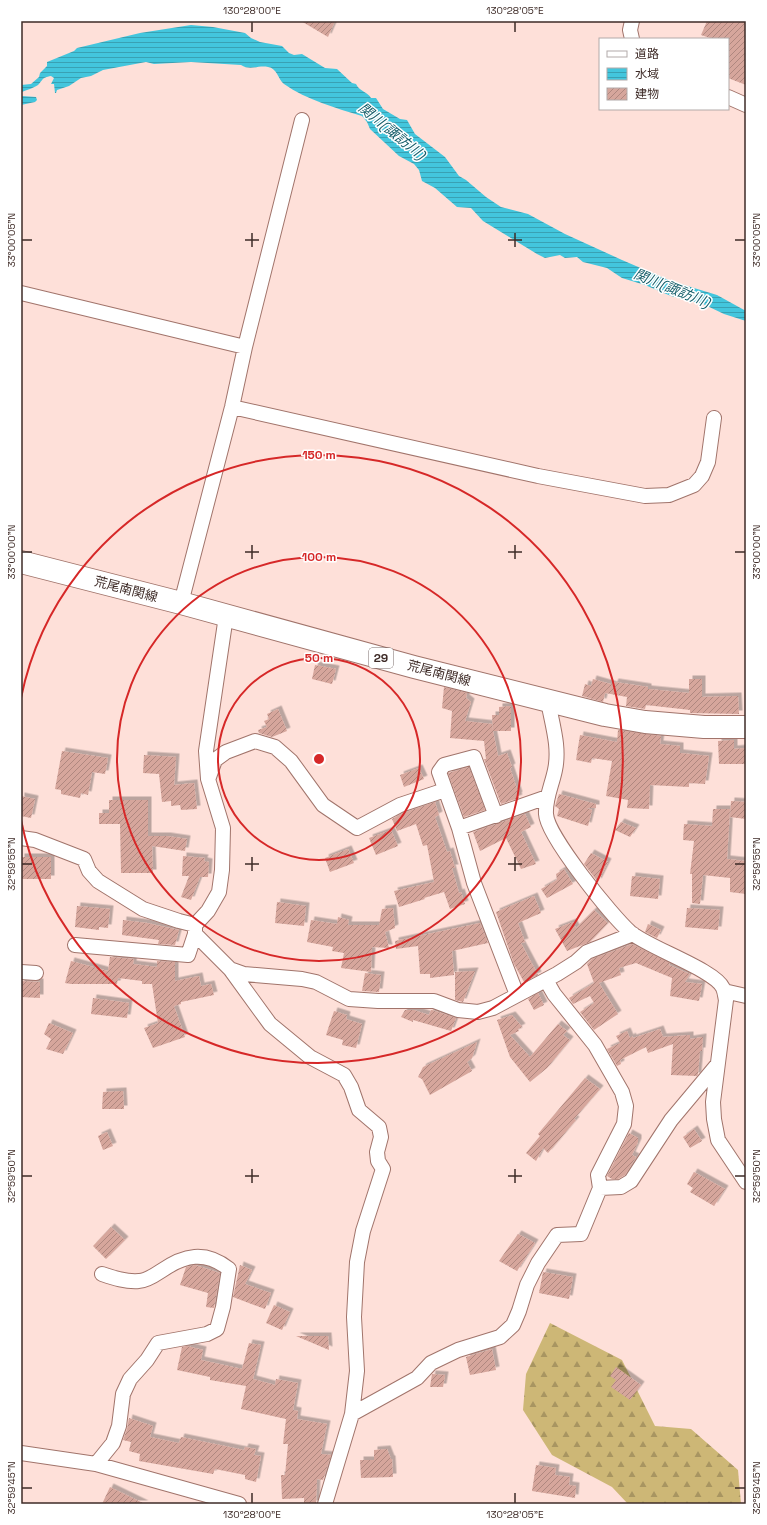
<svg xmlns="http://www.w3.org/2000/svg" width="767" height="1525" viewBox="0 0 767 1525" font-family="'Space Grotesk','Noto Sans JP',sans-serif">
<style>
.forest{fill:url(#forest-firs)}
.water{fill:url(#water-rules)}
.building{fill:url(#building-hatch);filter:url(#shadow)}
.lines{fill:none;stroke-linecap:round;stroke-linejoin:round}
.street-casing{stroke:#a1746b;stroke-width:16}
.primary-casing{stroke:#a1746b;stroke-width:24}
.street{stroke:#fff;stroke-width:14}
.primary{stroke:#fff;stroke-width:22}
.ticks{fill:none;stroke:#3e2b27;stroke-width:1.5}
.ring{fill:none;stroke:#d62828;stroke-width:2}
.labels{text-anchor:middle;dominant-baseline:central;stroke-width:3;stroke-linejoin:round;paint-order:stroke}
.shield{fill:#fff;stroke:#786b68;stroke-width:1}
.shield-label{font-size:12px;font-weight:bold;fill:#3e2b27}
.street-label{font-size:13px;fill:#3e2b27;stroke:#fff}
.water-label{font-size:14px;font-style:italic;fill:#155d69;stroke:#fff}
.centre{fill:#d62828;stroke:#fff;stroke-width:2}
.ring-label{font-size:12px;text-anchor:middle;font-weight:bold;fill:#d62828;stroke:#fff;stroke-width:3;stroke-linejoin:round;paint-order:stroke}
.neatline{fill:none;stroke:#3e2b27;stroke-width:1.5}
.ticks-label{font-size:10px;text-anchor:middle;fill:#3e2b27}
</style>
<defs>
<pattern id="forest-firs" width="22" height="20" patternUnits="userSpaceOnUse"><rect width="22" height="20" fill="#cdb776"/><path d="M5 1l3.5 6h-7zM16 11l3.5 6h-7z" fill="#a89561"/></pattern>
<pattern id="water-rules" width="6" height="5" patternUnits="userSpaceOnUse"><rect width="6" height="5" fill="#43c6dd"/><path d="M0 2.5h6" fill="none" stroke="#39a1b3"/></pattern>
<pattern id="building-hatch" width="6" height="6" patternUnits="userSpaceOnUse"><rect width="6" height="6" fill="#d6a69c"/><path d="M-1 1l2-2M0 6l6-6M5 7l2-2" fill="none" stroke="#af877f"/></pattern>
<filter id="shadow"><feDropShadow dx="3.5" dy="-3.5" stdDeviation="0" flood-color="#0004"/></filter>
</defs>
<rect width="100%" height="100%" fill="#fee0d9"/>
<path class="forest" d="M550,1323L622,1360L655,1426L691,1429L738,1470L741,1504H628L612,1487L552,1455L523,1410L526,1374Z"/>
<path class="water" d="M191,25L213,27L245,33L251,38L260,42L282,46L289,53L294,55L302,54L325,68L337,69L352,83L356,84C360,92 368,92 371,98H376L383,109L400,119L407,120L415,134L445,157L459,176L466,180L486,197L501,207L528,214L565,234L622,260L671,281L717,295L746,311V321L724,314L703,304L671,296L645,285L622,278L607,268L583,262L577,257L565,258L560,255L545,258L537,254L483,221L471,208L457,207L435,188L422,181L419,170L414,164L399,156L370,129L367,122L362,116C336,108 307,100 284,84C278,79 277,68 268,67C258,65 250,71 241,65L191,62L154,64L146,62L103,70L91,76L81,78L69,86L57,90L56,93H55L54,84H51L54,78L51,76C41,78 44,79 38,85C34,88 26,90 22,92V96L36,97L37,100L35,102L21,105V85L31,84L39,77L40,73L47,66V62L74,51L77,48L140,33Z"/>
<path class="building" d="M301,21H335L328,37Z
M707,21H746V85L728,78V39H713L701,35Z
M315,665L336,669L332,684L312,679Z
M593,679L614,685L615,682L648,687V689L689,693V679H702V697L738,696L739,714L690,713V710L646,705L645,709L626,706L627,697L605,693L603,702L582,696L585,684L591,686Z
M444,687L467,693L466,698L471,702L465,721L492,724L493,731L492,715H499V707L511,706V731H493L498,756L507,753L512,767L510,768L519,795L518,796L519,798L501,804L484,759H486L484,741L450,738L452,711L442,708Z
M278,709L287,731L272,737L259,733L258,730L267,727L264,721L269,719L267,714Z
M618,730L661,736L660,744L680,746V753L709,756L705,784L689,783V787L650,785L649,809L627,808L628,800L606,796L612,761L592,758L591,763L576,760L580,735L617,742Z
M734,740V749L746,748V764H719L718,741Z
M62,751L108,758L105,774L92,772L88,795L81,793L80,798L61,794V790L55,789Z
M144,755L176,757L174,785L194,783L197,809L181,810L180,805L171,806V801L162,802L159,774L143,773Z
M469,767L485,810L464,817L448,773Z
M419,768L424,779L404,787L400,775Z
M559,794L596,804V808H587L592,810L588,826L557,816L559,809L555,806Z
M21,796L35,799L31,818L21,816Z
M109,800H148V836H167L187,839L185,851L152,846L153,873H121L120,824H99V813H109Z
M731,801L746,802V819L730,817Z
M435,802L439,815L435,817L447,852L450,851L455,868H452L459,893L461,892L465,904L450,909L444,892L424,898L425,899L399,907L394,891L434,882L427,845L423,846L416,824L397,831L392,819L403,813Z
M713,809H730L727,859L746,861V894L730,892V878L703,875L700,904L692,903V874H690L694,841L683,840L684,824L712,826Z
M525,814L531,827L521,832L536,864L521,869L506,838L480,851L473,832Z
M621,822L636,828L630,837L615,830Z
M391,830L398,846L376,855L369,838Z
M348,849L354,863L330,872L325,858Z
M591,853L608,862L598,882L584,864Z
M183,856L205,858L204,861L209,862L208,877H200L191,900L181,897L189,876H182Z
M21,857H51V879H21Z
M564,869L573,884L547,898L541,889L557,880L556,874Z
M632,876L660,879L658,899L630,896Z
M534,896L541,913L518,923L525,942L521,943L538,975L524,982L514,964L496,912Z
M277,902L306,906L304,926L275,923Z
M77,906L110,909L108,928L99,927V930L75,927Z
M393,908L395,928L385,932L389,948L372,947L371,972L341,968L344,953L332,951L333,947L307,942L311,920L337,924L338,917L349,920L348,925H379L382,909Z
M687,908L720,910L718,930L685,927Z
M594,910L608,923L590,942L567,951L555,929L573,922L576,928Z
M123,920L147,923L179,930L175,945L158,944L159,940L122,935Z
M480,923L488,943L452,951L454,975L430,978V974H420L418,946L396,949L395,941Z
M648,924L661,930L657,938L645,932Z
M632,944L670,963L669,965L690,974L685,982L702,984L699,1001L670,996L672,978L636,963L619,968L621,975L599,983L618,1014L594,1030L580,1012L594,1003L590,996L573,1004L569,998L594,983L587,964L592,959Z
M110,957L134,959L133,964L157,967V961L175,962V981L199,976L201,986L211,984L214,995L181,1002V1004L174,1006L185,1037L153,1048L144,1028L158,1023L152,984H142V981L118,978L117,984H71L65,983L71,961L108,971Z
M475,971L463,1002L455,1000V972Z
M365,973L381,975L379,992L362,991Z
M21,981L40,982V998L21,997Z
M538,993L544,1005L534,1010L528,999Z
M93,998L129,1003L127,1018L91,1014Z
M405,1010H414L429,1015L431,1010H432L456,1018L451,1031L413,1020V1022L401,1017Z
M334,1011L347,1015L346,1019L362,1024L356,1048L342,1045L343,1040L326,1035Z
M512,1015L522,1027L518,1029L519,1031L510,1035L530,1057L558,1024L567,1031L563,1035L570,1040L547,1068L530,1082L510,1057L497,1020Z
M49,1023L73,1033L63,1054L46,1049L51,1039L44,1034Z
M660,1029L663,1037L690,1035V1039L703,1037L702,1051H700L698,1074L697,1076L671,1075L673,1044L648,1053L646,1047L620,1060L621,1064L617,1066L607,1049L620,1043L616,1036L627,1031L630,1038L632,1036L633,1038Z
M477,1042L472,1058L467,1062L472,1071L430,1095L422,1079L418,1077L423,1067Z
M585,1078L600,1089L574,1119L576,1120L548,1153L543,1148L536,1161L526,1153L540,1136L538,1134Z
M123,1091L124,1109H102L103,1092Z
M694,1129L702,1141L690,1148L683,1137Z
M107,1132L113,1146L103,1150L98,1136Z
M629,1133L638,1138V1142L632,1155L636,1157L625,1175L618,1179H612L607,1176Z
M694,1172L725,1189L714,1206L690,1192L693,1188L687,1184Z
M111,1227L125,1240L106,1259L93,1246Z
M518,1234L535,1243L517,1271L499,1261Z
M195,1265L220,1273L214,1308L206,1307L208,1293L180,1285L186,1267Z
M240,1265L252,1270L245,1284L271,1293L265,1309L233,1297Z
M543,1272L573,1277L569,1299L539,1293Z
M274,1305L290,1312L282,1330L266,1323Z
M296,1336H328L329,1350Z
M249,1343L261,1345L253,1379L275,1385L276,1379L298,1383L293,1410L298,1411L297,1419L327,1424L321,1454L331,1455L323,1480L317,1479L316,1504H304V1498L282,1499L281,1475H285L288,1444H283L286,1419L241,1409L246,1386L210,1380V1377L177,1370L182,1347L187,1346L203,1350L201,1360L242,1369Z
M492,1349L496,1370L470,1375L466,1357Z
M616,1367L641,1385L630,1400L611,1387L616,1380L610,1376Z
M432,1374L445,1375L443,1387H430Z
M129,1418L153,1426L150,1437L179,1443L181,1437L244,1450L245,1447L256,1449L254,1455L261,1456L256,1482L245,1479V1475L215,1469L213,1474L139,1461L140,1454L129,1451L131,1442L123,1440L127,1429Z
M387,1449L391,1459H392L393,1477L361,1478L360,1460H374V1450Z
M536,1465L556,1468L555,1475L570,1477L569,1485L576,1486L575,1498L532,1491Z
M110,1487L145,1504H102Z"/>
<g class="lines">
<defs>
<path id="street" d="M632,21L630,30L632,39
M728,97L746,105
M21,293L245,347
M232,407L538,476L645,496L669,495L694,485L702,476L708,462L714,418
M181,603L232,407L245,347L302,120
M548,701C552,724 560,747 555,770C552,785 545,799 546,814C547,836 612,916 630,932C649,948 715,970 723,988C725,992 725,997 726,1000L713,1102L714,1119L718,1140L746,1182
M209,777L215,760L226,752L255,741L275,747L291,761L323,805L357,828L400,805L445,790
M496,816L474,757L444,765L439,772L459,828L474,883L517,995
M459,828L547,797
M21,838L35,840L84,859L89,871L98,881L143,909L179,921L195,925
M195,934L230,969L244,974L302,979L316,982L349,999L378,1001H434L458,1010L478,1012L493,1008L557,974L576,962L587,952L633,934
M75,945L188,955L195,934V925L208,911L219,892L222,870L223,828L208,779L206,751L226,616
M230,969L270,1024L310,1057L344,1075L351,1087L359,1110L379,1127L381,1137L377,1152L378,1161L383,1169L363,1231L357,1262L354,1317L357,1371L352,1414L325,1504
M21,972L36,973
M546,980L554,994L595,1045L622,1092L626,1106L624,1124L598,1175L600,1188
M724,991L746,996
M352,1414L417,1378L431,1363L458,1350L500,1337L513,1325L519,1311L527,1285L538,1263L557,1235L581,1234L600,1188L621,1187L631,1181L671,1120L717,1065
M21,1453L96,1464L239,1504
M96,1464L113,1443L119,1426L123,1394L130,1379L147,1360L158,1343L207,1334L217,1329L223,1307L229,1269C205,1250 184,1255 161,1271C155,1275 146,1281 139,1281C126,1282 114,1278 102,1274"/>
<path id="primary" d="M21,562L181,603L414,667L605,715L645,722L704,727H746"/>
</defs>
<use href="#street" class="street-casing"/>
<use href="#primary" class="primary-casing"/>
<use href="#street" class="street"/>
<use href="#primary" class="primary"/>
</g>
<path class="ticks" d="M252,22V32M515,22V32M252,233V247M515,233V247M22,240H32M245,240H259M508,240H522M735,240H745M252,545V559M515,545V559M22,552H32M245,552H259M508,552H522M735,552H745M252,857V871M515,857V871M22,864H32M245,864H259M508,864H522M735,864H745M252,1169V1183M515,1169V1183M22,1176H32M245,1176H259M508,1176H522M735,1176H745M22,1488H32M735,1488H745M252,1493V1503M515,1493V1503"/>
<g class="ring">
<circle cx="319" cy="759" r="101"/>
<circle cx="319" cy="759" r="202"/>
<path d="M21 698A304 304 0 1 1 21 820"/>
</g>
<g class="labels">
<rect class="shield" x="369" y="648" width="24" height="20" rx="3"/>
<g class="shield-label">
<text x="381" y="658">29</text>
</g>
<g class="street-label">
<text transform="translate(126 589) rotate(15)">荒尾南関線</text>
<text transform="translate(439 673) rotate(15)">荒尾南関線</text>
</g>
<g class="water-label">
<text transform="translate(392 131) rotate(39)">関川(諏訪川)</text>
<text transform="translate(672 288) rotate(22)">関川(諏訪川)</text>
</g>
</g>
<circle cx="319" cy="759" r="6" class="centre"/>
<g class="ring-label">
<text x="319" y="459">150 m</text>
<text x="319" y="561">100 m</text>
<text x="319" y="662">50 m</text>
</g>
<rect width="767" height="1525" fill="none" stroke="#ffffff" stroke-width="44"/>
<rect x="599" y="38" width="130" height="72" fill="#ffffff" stroke="#b2aaa9"/>
<rect x="607" y="51" width="20" height="6" fill="#ffffff" stroke="#b2aaa9"/>
<text x="635" y="58" font-size="12" fill="#3e2b27">道路</text>
<rect x="607" y="68" width="20" height="12" fill="url(#water-rules)" stroke="#b2aaa9"/>
<text x="635" y="78" font-size="12" fill="#3e2b27">水域</text>
<rect x="607" y="88" width="20" height="12" fill="url(#building-hatch)" stroke="#b2aaa9"/>
<text x="635" y="98" font-size="12" fill="#3e2b27">建物</text>
<rect x="22" y="22" width="723" height="1481" class="neatline"/>
<g class="ticks-label">
<text x="252" y="14">130°28'00"E</text>
<text x="515" y="14">130°28'05"E</text>
<text transform="translate(11 240) rotate(-90)" y="4">33°00'05"N</text>
<text transform="translate(756 240) rotate(-90)" y="4">33°00'05"N</text>
<text transform="translate(11 552) rotate(-90)" y="4">33°00'00"N</text>
<text transform="translate(756 552) rotate(-90)" y="4">33°00'00"N</text>
<text transform="translate(11 864) rotate(-90)" y="4">32°59'55"N</text>
<text transform="translate(756 864) rotate(-90)" y="4">32°59'55"N</text>
<text transform="translate(11 1176) rotate(-90)" y="4">32°59'50"N</text>
<text transform="translate(756 1176) rotate(-90)" y="4">32°59'50"N</text>
<text transform="translate(11 1488) rotate(-90)" y="4">32°59'45"N</text>
<text transform="translate(756 1488) rotate(-90)" y="4">32°59'45"N</text>
<text x="252" y="1518">130°28'00"E</text>
<text x="515" y="1518">130°28'05"E</text>
</g>
</svg>
